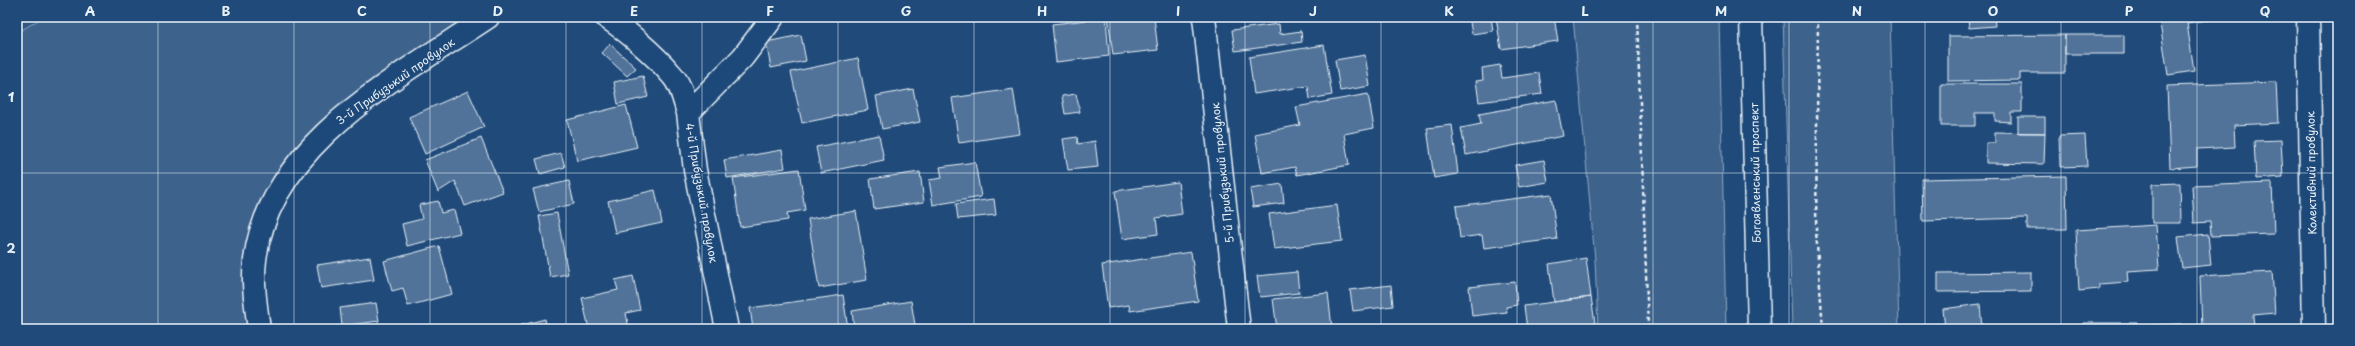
<svg xmlns="http://www.w3.org/2000/svg" width="2355" height="346" viewBox="0 0 2355 346" font-family="'Playpen Sans',sans-serif">
<style>
.built{fill:#2e5683}
.green{fill:#3c628c;stroke:#92aac2}
.building{fill:#517399;stroke:#e8f1f8}
.lines{fill:none;stroke-linecap:round;stroke-linejoin:round}
.minor-casing{stroke:#e8f1f8;stroke-width:25}
.secondary-casing{stroke:#e8f1f8;stroke-width:25}
.path{stroke:#e8f1f8;stroke-width:2.5;stroke-dasharray:4 3;stroke-linecap:butt}
.minor{stroke:#1f4a7a;stroke-width:22}
.secondary{stroke:#1f4a7a;stroke-width:22}
.grid{fill:none;stroke:#e8f1f8;stroke-width:1;stroke-opacity:0.55}
.labels{text-anchor:middle;dominant-baseline:central;stroke-width:3;stroke-linejoin:round;paint-order:stroke}
.street-label{font-size:11px;fill:#e8f1f8;stroke:#1f4a7a}
.neatline{fill:none;stroke:#e8f1f8;stroke-width:1.5}
.grid-label{font-size:13px;text-anchor:middle;font-weight:bold;fill:#e8f1f8}
</style>
<rect width="100%" height="100%" fill="#1f4a7a"/>
<filter id="ink" filterUnits="userSpaceOnUse"><feTurbulence type="fractalNoise" baseFrequency=".025" numOctaves="2"/><feDisplacementMap in="SourceGraphic" scale="8" xChannelSelector="R" yChannelSelector="G"/><feConvolveMatrix kernelMatrix="1 2 1 2 8 2 1 2 1" color-interpolation-filters="sRGB"/></filter>
<g filter="url(#ink)">
<path class="built" d="M17,17H43L17,33Z"/>
<path class="green" d="M43,17H477L375,83L267,199L251,329H17V33Z
M1573,17H1719L1726,329H1598L1595,260Z
M1783,17H1890L1899,329H1792Z"/>
<path class="building" d="M1108,17H1154L1158,50L1113,55Z
M1469,17H1491L1493,31L1472,34Z
M1496,17H1554L1558,41L1501,49Z
M1943,17H1994L1995,26L1969,28L1968,17L1943,19Z
M2159,17H2215V19L2187,23L2194,71L2168,75Z
M1106,18L1109,56L1056,62L1052,24Z
M1279,24L1280,34L1301,31L1302,42L1235,51L1232,30Z
M801,35L806,61L771,68L766,42Z
M2065,35H2124V54H2065Z
M2065,35V73H2020V80L1948,81V36Z
M610,44L636,68L627,76L602,53Z
M1324,45L1332,95L1310,99L1308,86L1254,94L1249,57Z
M1365,55L1370,86L1340,91L1335,60Z
M858,58L868,110L802,123L791,72Z
M1500,65L1502,78L1539,73L1542,94L1479,102L1476,81L1483,80L1482,68Z
M643,76L648,97L618,104L614,82Z
M2276,82L2278,123L2234,125L2235,147L2197,149V166L2170,168L2167,86Z
M1941,84H2022V112H2011V122L1995,121V113H1975V126H1941Z
M913,89L920,122L882,129L876,96Z
M1013,89L1020,134L959,143L952,98Z
M468,91L484,127L425,154L409,117Z
M1076,94L1080,112L1065,114L1062,96Z
M1368,94L1374,128L1344,134L1349,165L1297,175L1295,167L1262,173L1255,134L1300,125L1296,107Z
M1556,100L1563,136L1466,155L1461,128L1481,124L1479,114Z
M626,105L637,147L577,161L567,120Z
M2018,117H2045V133H2018Z
M1452,125L1458,174L1434,178L1427,128Z
M1995,132L2045,133L2044,164L1986,163V143H1995Z
M879,135L884,160L821,173L816,147Z
M2085,135L2087,166L2060,167L2059,136Z
M1077,137L1078,144L1095,141L1098,167L1068,170L1063,139Z
M481,138L503,192L465,206L455,181L438,192L425,160Z
M2281,140L2283,177L2256,179L2254,141Z
M782,150L785,168L727,178L724,160Z
M561,153L565,167L540,174L536,159Z
M1544,160L1548,182L1519,187L1515,165Z
M975,162L981,197L933,205L929,180L942,178L940,167Z
M799,169L805,210L787,213L788,220L740,227L733,178Z
M920,172L924,202L874,209L870,179Z
M2066,176L2067,229H2027V218L1923,221L1922,179Z
M569,181L574,204L539,212L533,189Z
M1178,182L1182,214L1156,218L1158,234L1122,239L1115,191Z
M2180,183L2181,223H2152V184Z
M2272,183L2274,234L2211,236L2210,222L2194,223L2192,186Z
M1282,184L1284,203L1253,207L1250,189Z
M655,190L662,223L615,233L608,201Z
M1551,194L1557,239L1484,248L1482,235L1460,238L1456,206Z
M994,199L996,215L958,219L956,204Z
M438,201L441,213L454,210L460,233L407,246L402,224L422,219L419,205Z
M1337,205L1342,241L1274,249L1269,214Z
M856,211L867,280L819,288L808,219Z
M557,213L568,274L550,277L539,216Z
M2156,225L2159,269L2127,271L2128,282L2099,284V289L2079,291L2076,230Z
M2208,234L2211,265L2182,268L2178,237Z
M439,246L452,294L408,306L403,288L392,291L384,261Z
M1191,252L1198,301L1130,311L1129,305L1108,308L1102,265Z
M370,257L374,280L321,288L317,265Z
M1586,258L1591,297L1554,302L1549,264Z
M1297,272L1299,293L1260,297L1257,276Z
M2031,272V291L1938,292V273Z
M2272,272L2275,313L2253,315L2254,328L2202,329L2200,276Z
M633,276L640,310L626,313L629,329H589L582,298L618,290L615,280Z
M1515,282L1517,305L1506,307L1507,312L1472,316L1469,287Z
M1391,285L1393,306L1353,311L1350,290Z
M1328,293L1332,328L1277,329L1273,299Z
M843,295L848,329H753L750,308Z
M1591,297L1595,323L1551,329H1527L1524,306Z
M911,301L915,325L889,329H854L852,311Z
M376,303L379,321L342,326L340,308Z
M1980,304L1982,329H1945L1943,309Z
M545,319L547,329H519L518,326Z
M2083,323H2137V329H2083Z
M2181,324V329H2154V325Z"/>
<g class="lines">
<defs>
<path id="minor" d="M606,17C626,30 655,55 671,74C681,84 684,100 688,113
M1204,17L1239,329
M2308,17L2314,329
M259,329C256,306 252,284 255,260C269,143 400,76 488,17
M727,329L695,170L688,113L743,57L773,17"/>
<path id="secondary" d="M1751,17L1759,329"/>
</defs>
<use href="#minor" class="minor-casing"/>
<use href="#secondary" class="secondary-casing"/>
<path class="path" d="M1637,17L1648,329
M1818,17L1816,231L1823,329"/>
<use href="#minor" class="minor"/>
<use href="#secondary" class="secondary"/>
</g>
</g>
<path class="grid" d="M158,17V329M294,17V329M430,17V329M566,17V329M702,17V329M838,17V329M974,17V329M1110,17V329M1245,17V329M1381,17V329M1517,17V329M1653,17V329M1789,17V329M1925,17V329M2061,17V329M2197,17V329M17,173H2338"/>
<g class="labels">
<g class="street-label">
<text transform="translate(395 81) rotate(-35)">3-й Прибузький провулок</text>
<text transform="translate(1222 173) rotate(-96)">5-й Прибузький провулок</text>
<text transform="translate(1755 173) rotate(-91)">Богоявленський проспект</text>
<text transform="translate(2311 173) rotate(-91)">Колективний провулок</text>
<text transform="translate(702 193) rotate(80)">4-й Прибузький провулок</text>
</g>
</g>
<rect width="2355" height="346" fill="none" stroke="#1f4a7a" stroke-width="44"/>
<rect x="22" y="22" width="2311" height="302" class="neatline"/>
<g class="grid-label">
<text x="90" y="16">A</text>
<text x="226" y="16">B</text>
<text x="362" y="16">C</text>
<text x="498" y="16">D</text>
<text x="634" y="16">E</text>
<text x="770" y="16">F</text>
<text x="906" y="16">G</text>
<text x="1042" y="16">H</text>
<text x="1178" y="16">I</text>
<text x="1313" y="16">J</text>
<text x="1449" y="16">K</text>
<text x="1585" y="16">L</text>
<text x="1721" y="16">M</text>
<text x="1857" y="16">N</text>
<text x="1993" y="16">O</text>
<text x="2129" y="16">P</text>
<text x="2265" y="16">Q</text>
<text x="11" y="102">1</text>
<text x="11" y="253">2</text>
</g>
</svg>
